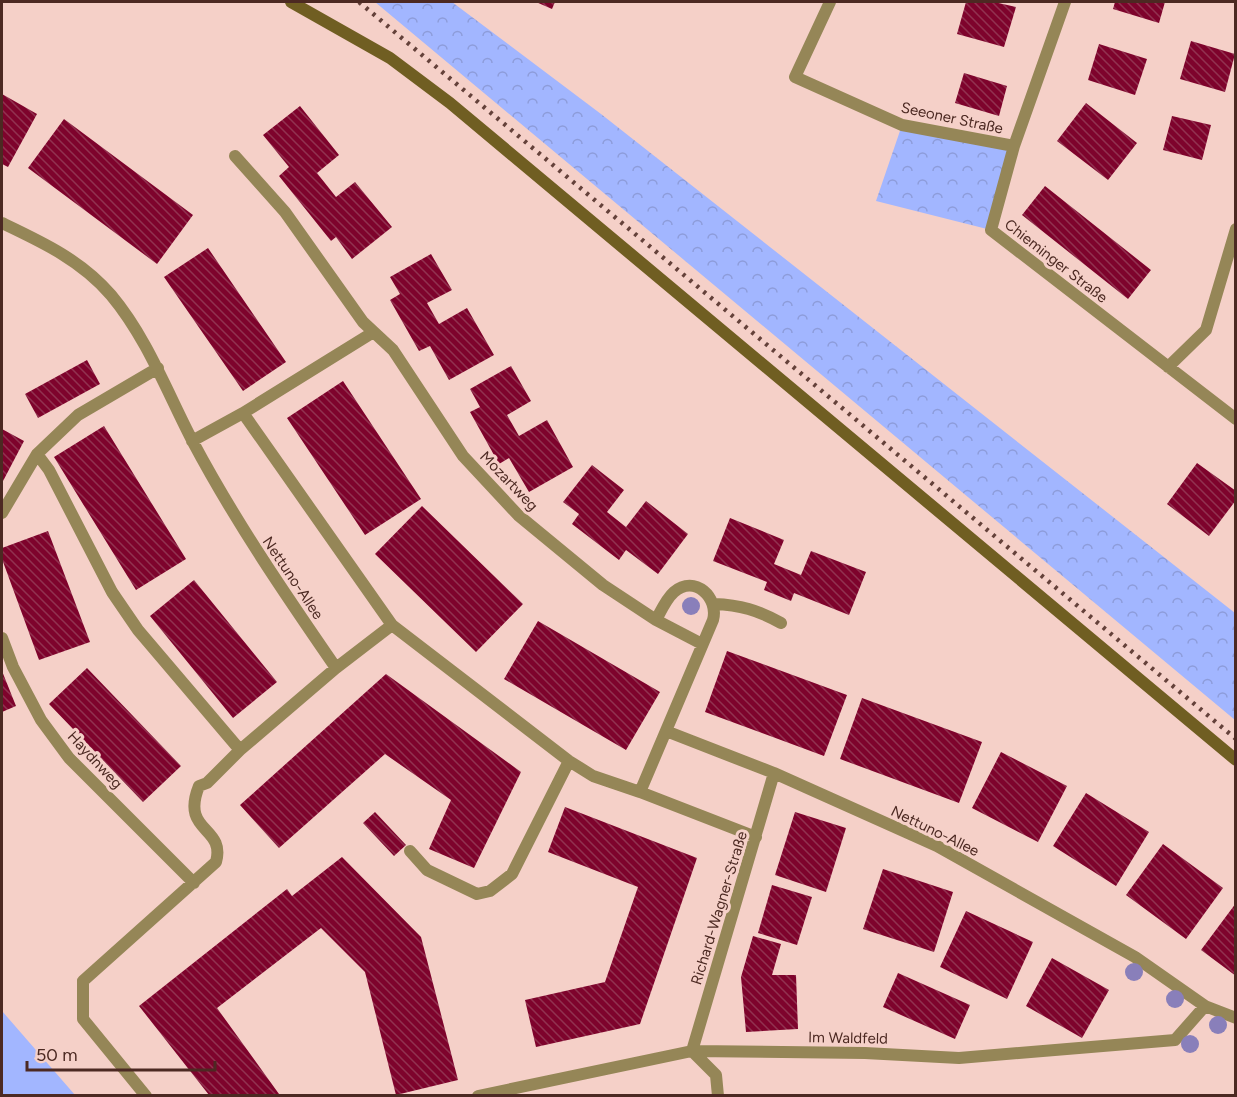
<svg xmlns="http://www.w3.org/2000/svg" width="1237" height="1097" viewBox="0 0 1237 1097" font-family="Figtree,sans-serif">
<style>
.grass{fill:#a2b6ff}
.forest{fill:url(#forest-crowns)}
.building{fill:url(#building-back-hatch)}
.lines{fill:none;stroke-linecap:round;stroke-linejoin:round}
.street{stroke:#958657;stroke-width:12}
.secondary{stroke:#705e22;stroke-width:12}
.rail{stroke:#64413a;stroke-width:4.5;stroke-dasharray:3 6;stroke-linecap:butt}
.tree{fill:#897fba}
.labels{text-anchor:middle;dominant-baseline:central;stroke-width:6;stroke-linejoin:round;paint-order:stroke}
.street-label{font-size:15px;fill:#4c2922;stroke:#f5d0c8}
</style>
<defs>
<pattern id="forest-crowns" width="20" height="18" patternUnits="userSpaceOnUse" patternTransform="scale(1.5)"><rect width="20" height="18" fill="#a2b6ff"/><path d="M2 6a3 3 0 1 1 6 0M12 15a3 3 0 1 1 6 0" fill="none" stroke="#8d9cda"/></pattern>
<pattern id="building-back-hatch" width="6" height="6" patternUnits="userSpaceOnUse" patternTransform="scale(1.5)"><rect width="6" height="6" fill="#7e032c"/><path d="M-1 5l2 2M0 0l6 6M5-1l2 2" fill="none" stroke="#913250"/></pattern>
</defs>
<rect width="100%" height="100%" fill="#f5d0c8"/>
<path class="grass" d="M2,1011L75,1095H2Z"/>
<path class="forest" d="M375,2H452L601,114L1235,613V720Z
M902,125L1014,146L991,230L876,201Z"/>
<path class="building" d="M536,2H555L552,9Z
M966,2H994L1016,7L1004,47L957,34Z
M1115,2H1165L1159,23L1113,9Z
M1191,41L1235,54L1225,92L1180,79Z
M1099,44L1147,59L1135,95L1088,80Z
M964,73L1007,86L999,116L955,103Z
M2,94L37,114L8,167L2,164Z
M1086,103L1137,143L1108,180L1057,141Z
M300,106L339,155L317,173L336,197L355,182L392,227L352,259L336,237L331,241L279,176L289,167L263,135Z
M1172,116L1211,125L1202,160L1163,150Z
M64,119L193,215L157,264L28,168Z
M1045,186L1151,270L1128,299L1022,215Z
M208,248L286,362L243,391L164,277Z
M431,254L452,290L427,303L439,324L467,308L494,355L449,380L430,346L419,351L390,300L400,294L390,277Z
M87,360L100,384L38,418L25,394Z
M511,366L531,401L507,415L519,436L547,420L573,467L529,492L509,458L499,464L470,412L480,407L470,389Z
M343,381L421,499L365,535L287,418Z
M104,426L186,559L136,590L54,457Z
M2,429L24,441L2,483Z
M1197,463L1236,491V500L1209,536L1167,504Z
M592,465L624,490L607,512L626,527L646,501L688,534L658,574L626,550L619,560L572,524L579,514L563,502Z
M422,506L523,604L476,652L375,554Z
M730,518L784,540L774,564L801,575L811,551L866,572L849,615L794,593L791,601L764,590L767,582L713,561Z
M48,531L90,642L39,660L2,559V548Z
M194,580L277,682L233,718L150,616Z
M538,621L660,692L626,750L504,679Z
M727,651L847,695L824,756L705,712Z
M87,668L181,766L143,802L49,704Z
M2,671L16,706L2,712Z
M386,674L521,772L474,868L429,849L451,800L385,754L279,848L240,805Z
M862,698L982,742L959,803L840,759Z
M1001,752L1067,786L1038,842L972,808Z
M1086,793L1149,832L1116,886L1053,846Z
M565,807L697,858L640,1024L536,1047L525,1000L605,982L638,887L548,852Z
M375,812L406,845L394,856L363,823Z
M795,812L846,828L826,892L775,875Z
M1163,844L1223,888L1186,939L1126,895Z
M342,857L421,937L458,1080L396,1095L365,972L321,928L217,1008L279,1094L209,1095L139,1006L287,889L292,896Z
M883,869L953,892L934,952L863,929Z
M772,885L812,897L797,945L758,933Z
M1236,903V976L1201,950Z
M966,911L1033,942L1007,999L940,967Z
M753,936L781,944L772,975H796L798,1029L746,1032L741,977Z
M1052,958L1109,990L1082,1038L1026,1006Z
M898,973L970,1005L955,1039L883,1007Z"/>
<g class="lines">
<path class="street" d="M830,2L795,77L902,125L1014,146
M1065,2L1014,146L991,230L1236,419
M235,156L285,212L363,322L393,350L463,456L518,515L603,585L656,620L702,644
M2,223C42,242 81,260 111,295C147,338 167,392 193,442C235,521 285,594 336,668L392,625L569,761L593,776L640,792L713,620C719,598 695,574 674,592C666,599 661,611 656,620
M1168,367L1206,330L1236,229
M243,413L372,333
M192,441L243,413L392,625
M37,454L49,470L112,592L138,630L240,750
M2,513L37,454L78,415L158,368
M714,604C740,605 758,610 781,623
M2,638L13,667L41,720L69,758L194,883
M666,731L774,773L937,846L1135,957L1205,1006L1236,1018
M640,792L756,837
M410,851L427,870L477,894L490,891L512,874L569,761
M146,1096L83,1019V981L216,862C226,826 180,833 199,786L207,783L240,750L336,668
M478,1096L692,1051L865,1053L959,1058L1175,1040L1205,1006
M718,1096L716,1075L692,1051L774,773"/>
<path class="secondary" d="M291,2L390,58L450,103L1236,760"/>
<path class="rail" d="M359,2L1236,739"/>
</g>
<g class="tree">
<circle cx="691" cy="606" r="9"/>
<circle cx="1134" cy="972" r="9"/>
<circle cx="1175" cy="999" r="9"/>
<circle cx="1218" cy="1025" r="9"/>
<circle cx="1190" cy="1044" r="9"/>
</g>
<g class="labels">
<g class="street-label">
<text transform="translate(952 118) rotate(12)">Seeoner Straße</text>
<text transform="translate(1056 261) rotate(38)">Chieminger Straße</text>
<text transform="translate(509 481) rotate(46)">Mozartweg</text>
<text transform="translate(293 578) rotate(56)">Nettuno-Allee</text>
<text transform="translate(95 760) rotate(47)">Haydnweg</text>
<text transform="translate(935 831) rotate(26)">Nettuno-Allee</text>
<text transform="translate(719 908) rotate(-73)">Richard-Wagner-Straße</text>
<text transform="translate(848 1038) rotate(1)">Im Waldfeld</text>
</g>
</g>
<rect width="1237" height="1097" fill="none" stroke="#4c2922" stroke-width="6"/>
<path d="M27 1061v9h188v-9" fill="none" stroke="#4c2922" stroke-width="3"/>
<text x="36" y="1061" font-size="18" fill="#4c2922" stroke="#f5d0c8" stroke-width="4.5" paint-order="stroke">50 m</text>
</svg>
